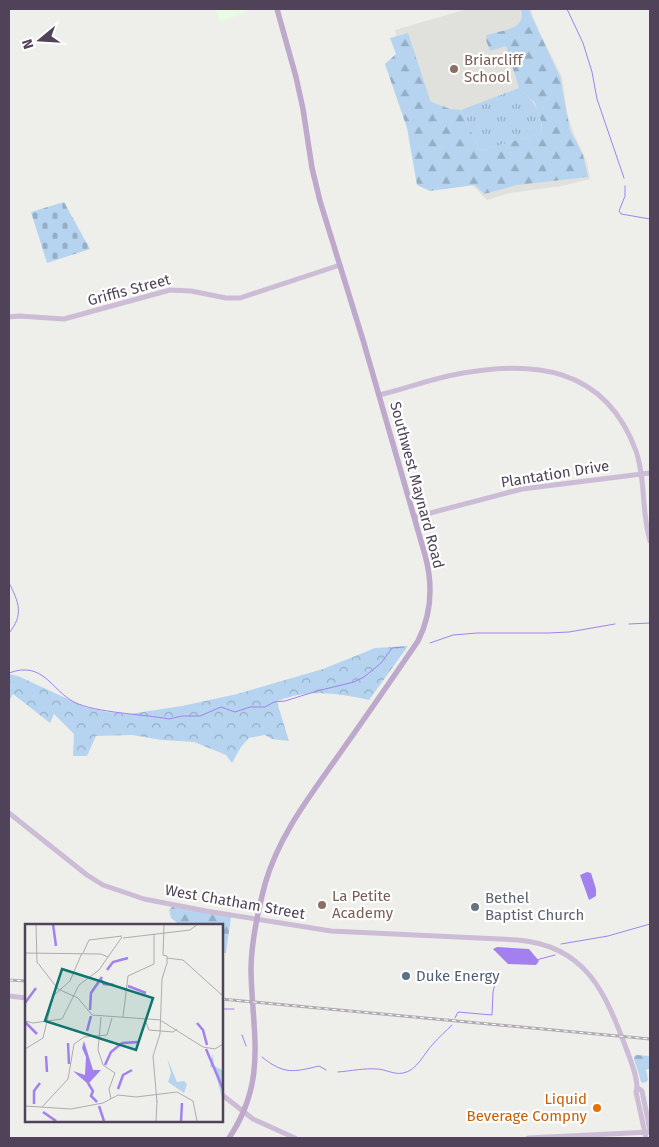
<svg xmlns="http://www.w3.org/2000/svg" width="659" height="1147" viewBox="0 0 659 1147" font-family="'Fira Sans',sans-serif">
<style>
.commercial{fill:#e7fce1}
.education{fill:#e0e0dd}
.grass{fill:url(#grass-tufts)}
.forest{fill:url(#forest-firs)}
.cemetery{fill:url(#cemetery-stones)}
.park{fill:url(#park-crowns)}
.water{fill:#a281ef}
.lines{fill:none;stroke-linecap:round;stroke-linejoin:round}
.stream{stroke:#a281ef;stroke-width:1}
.secondary{stroke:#ccbcd6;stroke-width:5}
.primary{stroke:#bea9cc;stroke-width:5.5}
.rail-casing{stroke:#b2abb4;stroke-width:3}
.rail{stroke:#fff;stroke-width:1;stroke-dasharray:4;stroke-linecap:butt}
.education-dot{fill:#8d6e63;stroke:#fff;stroke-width:2}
.worship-dot{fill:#6b7280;stroke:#fff;stroke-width:2}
.service-dot{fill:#5c6f8a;stroke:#fff;stroke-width:2}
.food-dot{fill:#e8710a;stroke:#fff;stroke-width:2}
.labels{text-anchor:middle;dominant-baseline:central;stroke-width:4.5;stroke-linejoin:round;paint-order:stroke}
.education-label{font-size:15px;fill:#785e54;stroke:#fff;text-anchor:start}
.street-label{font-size:15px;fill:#504359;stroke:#fff}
.worship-label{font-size:15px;fill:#5b616d;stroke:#fff;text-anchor:start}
.service-label{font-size:15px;fill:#4e5e75;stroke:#fff;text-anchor:start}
.food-label{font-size:15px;fill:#c56008;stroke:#fff;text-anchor:end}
.inset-river{fill:none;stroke:#a281ef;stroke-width:2.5}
.inset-road{fill:none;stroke:#afaab1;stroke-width:1}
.view{fill:#0f766e;fill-opacity:0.15;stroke:#0f766e;stroke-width:2.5}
.inset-edge{fill:none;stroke:#504359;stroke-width:2.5}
</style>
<defs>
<pattern id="grass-tufts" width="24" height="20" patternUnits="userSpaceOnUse" patternTransform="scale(1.25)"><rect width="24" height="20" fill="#b6d4f0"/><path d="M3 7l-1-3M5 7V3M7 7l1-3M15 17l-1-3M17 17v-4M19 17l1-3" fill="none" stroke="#96aec5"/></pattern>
<pattern id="forest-firs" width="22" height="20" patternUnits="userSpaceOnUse" patternTransform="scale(1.25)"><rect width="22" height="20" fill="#b6d4f0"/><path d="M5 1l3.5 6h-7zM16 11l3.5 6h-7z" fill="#96aec5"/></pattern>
<pattern id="cemetery-stones" width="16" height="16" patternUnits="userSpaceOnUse" patternTransform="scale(1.25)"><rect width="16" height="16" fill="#b6d4f0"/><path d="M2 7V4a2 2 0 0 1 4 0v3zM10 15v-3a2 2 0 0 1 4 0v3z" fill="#96aec5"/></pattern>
<pattern id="park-crowns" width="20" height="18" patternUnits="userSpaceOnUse" patternTransform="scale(1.25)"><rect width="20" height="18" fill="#b6d4f0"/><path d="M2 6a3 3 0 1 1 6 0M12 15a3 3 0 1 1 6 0" fill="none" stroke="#96aec5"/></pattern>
</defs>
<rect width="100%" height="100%" fill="#eeefeb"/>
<path class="commercial" d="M216,9H253L220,22Z"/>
<path class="education" d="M467,9H531L532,14L541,35L562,77L567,113L574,134L587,162L590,179L562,186L510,193L487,200L415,128L395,30Z"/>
<path class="grass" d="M519,88C533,101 543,112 541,133L480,151L461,110Z"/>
<path class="forest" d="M521,9H529L532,17L560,77L570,130L583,155L588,177L517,185L484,194L475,185L430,191L417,185L407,128L385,64L396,54L390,38L408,33L430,100L432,102L450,109L461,110L480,151L541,133L542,124L535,103L519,88L506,46L490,51L486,40L487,35C502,30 527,30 521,9Z
M172,907L231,917L226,953L221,952V926H181L171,918L169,910Z
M637,1055L650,1056V1068L646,1070L648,1080L646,1082L643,1083L641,1081L634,1059V1056Z"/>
<path class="cemetery" d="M64,202L90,249L47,263L31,212Z"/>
<path class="park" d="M408,646L369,700C338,693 307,689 278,701L277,702L289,741L272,739L265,735L249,738L241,747L232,763L226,755L194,742L162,740L132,735L96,736L87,756H73L74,734L54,714L50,723L13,694L9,701V674L18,676L85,707L107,712L129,714L182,706L237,694L323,669L375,648Z"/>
<path class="water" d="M587,872L591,873L596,889V896L589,900L580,875Z
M497,947L529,949L539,961L536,965L508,964L493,949Z"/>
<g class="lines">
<path class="stream" d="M567,9L583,43L592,72L597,99L624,178
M625,186V196L619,211L621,214L650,219
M9,583C19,602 24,615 9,633
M629,624L650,623
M430,643L453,635L477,633H548L569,632L615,624
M9,673C43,660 51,690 74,702C96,713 143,714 169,719L182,716H200L221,707L235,712L250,707H265L274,702L285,701L317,691L354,682L364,677L381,663L392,648L404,647
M561,944L608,936L650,924
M536,960L555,955
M221,1009H234
M455,1018L458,1012L492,1015L493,992L497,976
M242,1035L246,1046
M262,1057C284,1075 294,1072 319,1066L326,1070
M338,1072C351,1071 364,1068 377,1069C385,1069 394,1075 403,1073C417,1071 424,1053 433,1044C439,1037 446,1031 452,1025"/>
<path class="secondary" d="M9,317L19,316L64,319L170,290L191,291L226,298H240L340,265
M379,395C404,389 428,380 453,375C532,359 605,366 636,451C646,480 641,511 650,541
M415,517L522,489L650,473
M9,813L87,875L103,885L144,899L206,911L331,931L518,940C586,946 605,992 626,1048C630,1059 640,1082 636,1092L646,1138
M9,996L26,998
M638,1088L642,1091L650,1130
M221,1094L253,1119L295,1138
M528,1138L650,1132"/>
<path class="primary" d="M229,1138C268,1080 252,1033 251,970C251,941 258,911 265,884C279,835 310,796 338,756C365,718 392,679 418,641C432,613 433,584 425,555L363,340L320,201L312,168L303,109L296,77L277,9"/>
<defs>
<path id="rail" d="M9,980L26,981
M221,999L650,1039"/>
</defs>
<use href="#rail" class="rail-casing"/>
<use href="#rail" class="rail"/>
</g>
<g class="education-dot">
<circle cx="454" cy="69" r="5"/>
<circle cx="322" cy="905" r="5"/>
</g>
<circle class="worship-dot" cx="475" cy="907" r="5"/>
<circle class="service-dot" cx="406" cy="976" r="5"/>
<circle class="food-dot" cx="597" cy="1108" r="5"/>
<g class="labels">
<g class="education-label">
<text x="464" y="60">Briarcliff<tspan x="464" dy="17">School</tspan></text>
<text x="332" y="896">La Petite<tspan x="332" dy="17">Academy</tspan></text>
</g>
<g class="street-label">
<text transform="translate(129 290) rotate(-15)">Griffis Street</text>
<text transform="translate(555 474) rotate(-9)">Plantation Drive</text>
<text transform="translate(417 485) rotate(75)">Southwest Maynard Road</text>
<text transform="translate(235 902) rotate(10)">West Chatham Street</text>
</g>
<g class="worship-label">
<text x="485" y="898">Bethel<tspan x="485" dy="17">Baptist Church</tspan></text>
</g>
<g class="service-label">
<text x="416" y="976">Duke Energy</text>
</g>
<g class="food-label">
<text x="587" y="1099">Liquid<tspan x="587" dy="17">Beverage Compny</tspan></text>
</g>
</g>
<g transform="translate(25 924)">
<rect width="198" height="198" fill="#eeefeb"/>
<path d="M188,129L189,142L197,146V174L189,143H185ZM142,134L152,158L159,157L162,160L159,169L143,158L146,149Z" fill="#b6d4f0"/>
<path d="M59,117L68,146H76L63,160L48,147L60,151L61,133L57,124Z" fill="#a281ef"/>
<path class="inset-river" d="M28,0L31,22M82,46L88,38L103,34M76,56L79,60L89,61M103,62L121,69M0,79L11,64M65,86L66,69L77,53M0,98L12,110M172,99L178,106L182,121M62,107L66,92M43,119L44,140M97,119L114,118M181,125L198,165M21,132L22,148M80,141L86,128L97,119M63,159L68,167L66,172L72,178M93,165L98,151L107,146M9,180V167L15,159M74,182L79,197M18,188L31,197M156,197L157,179"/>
<path class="inset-road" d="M11,0L12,38L33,65L53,74L67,91L136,96M98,14L165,6L173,0M0,29L76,30L83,33L97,13M58,29L64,16L97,12M142,34L158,36L198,72M76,93L73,126L78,141L90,149L84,165L86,175M98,93L103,52L129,40V10M120,96L124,106L148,108L152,105M135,96L178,123L190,125L198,120M0,97L8,99L37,95L54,61L74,46L83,33M0,125L18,114L28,72L45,57L57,29M132,178L128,132L135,110L137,55L142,39V32L138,31L139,0M0,182L46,185L78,179L93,171L111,173L152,168L168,177L172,197M17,183L43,155L49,120L59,113L82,111L87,94M131,197L132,177"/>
<path class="view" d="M37,45L128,74L111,126L20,97Z"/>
<rect width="198" height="198" class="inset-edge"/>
</g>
<rect width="659" height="1147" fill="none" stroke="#504359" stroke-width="20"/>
<g transform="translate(40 40) rotate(252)" stroke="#ffffff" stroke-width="4" paint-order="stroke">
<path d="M0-4L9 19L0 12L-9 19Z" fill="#504359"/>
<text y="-8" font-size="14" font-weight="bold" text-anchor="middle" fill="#504359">N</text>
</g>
</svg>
